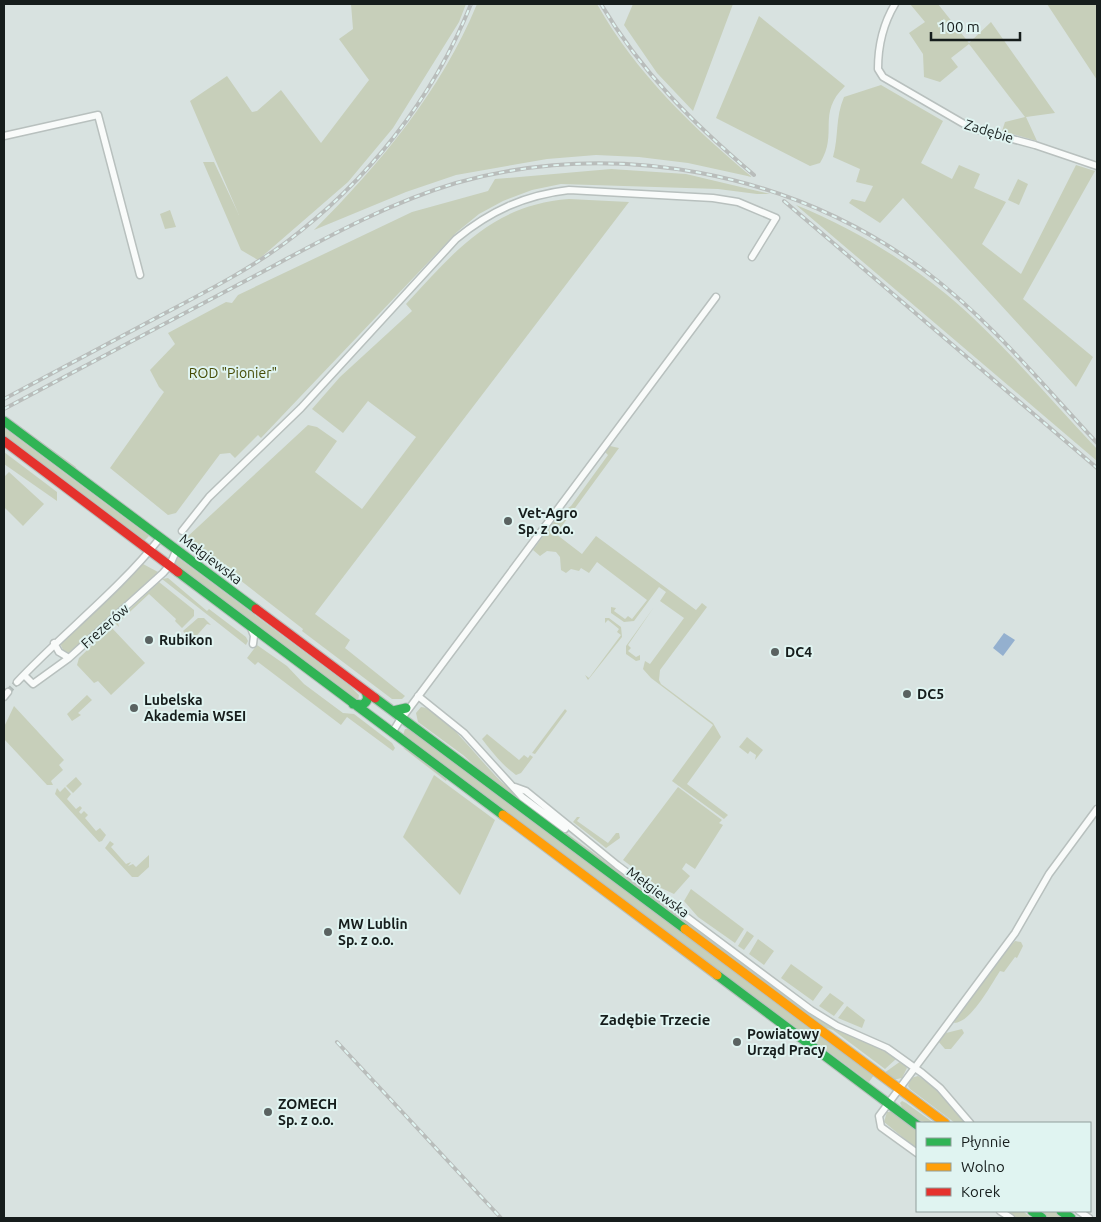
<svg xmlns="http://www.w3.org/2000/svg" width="1101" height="1222" viewBox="0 0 1101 1222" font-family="Ubuntu,sans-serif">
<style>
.green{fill:#c7cfba}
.water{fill:#94b0cf}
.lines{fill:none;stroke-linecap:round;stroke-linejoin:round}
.street-tunnel{stroke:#b1bbb9;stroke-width:6;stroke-dasharray:6 3;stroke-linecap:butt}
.street-casing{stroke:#b8c0be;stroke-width:9}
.fast-casing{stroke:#b8c0be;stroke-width:11}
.slow-casing{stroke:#b8c0be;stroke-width:11}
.jam-casing{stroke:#b8c0be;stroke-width:11}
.street{stroke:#f9fbfa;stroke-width:6}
.fast{stroke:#30b455;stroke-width:9}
.slow{stroke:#ff9f0a;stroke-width:9}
.jam{stroke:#e5322d;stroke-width:9}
.rail-casing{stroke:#b9bdbb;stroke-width:4}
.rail{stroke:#e0f4f1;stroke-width:2;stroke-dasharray:5.5;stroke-linecap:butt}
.poi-dot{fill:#5a6261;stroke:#e0f4f1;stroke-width:2}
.labels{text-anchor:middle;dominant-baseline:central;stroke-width:4;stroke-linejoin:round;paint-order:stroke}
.street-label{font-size:14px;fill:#161d1c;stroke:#e0f4f1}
.park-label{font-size:14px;fill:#454c06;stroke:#e0f4f1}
.poi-label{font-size:14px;font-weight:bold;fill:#161d1c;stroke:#e0f4f1;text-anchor:start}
.neighbourhood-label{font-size:15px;font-weight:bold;fill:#161d1c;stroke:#e0f4f1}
</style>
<rect width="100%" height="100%" fill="#d8e2e0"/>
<path class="green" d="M351,4H466L459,22L393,128L348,182L258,260L241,250L203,162H214L239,215L190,101L227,76L252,112L257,111L281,90L321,143L369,80L339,39L353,29Z
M477,4H597C636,73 691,126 752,177L688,163L639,157L596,155L547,159L456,175L406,192L314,230C380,164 441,91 477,4Z
M633,4H733L693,111L657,73L624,25Z
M910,4H938L969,43L991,22L1055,113L1026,117L1037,141L1002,131L1005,122L1025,117L969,44L951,58L958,67L940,82L924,77L923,54L909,33L925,22Z
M1047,4H1097V80Z
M759,16L845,86C816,114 839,133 820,163L810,166L716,118Z
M881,85L943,121L921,163L952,179L959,165L980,174L974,188L1006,202L982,244L1021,274L1076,165L1095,171L1023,299L1093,357L1076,387L903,198L880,223L849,203L852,199L865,202L873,186L856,182L860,169L833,157C839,136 835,118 844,97Z
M611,169L686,174L770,194H757L718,189L561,184L532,190L503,201L479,214L457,232L261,438L258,435L235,458L230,453L220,454L176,513L168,515L110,468L164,392L159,387L150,370L175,344L168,333L226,302L232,303L238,295L412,212L488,191L495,179Z
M1018,179L1028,184L1019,205L1008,200Z
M569,199L629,202L315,614L350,640L345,648L405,696L402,699H392L302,631L303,629L186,538L308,425L317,427L337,441L315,472L362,509L416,437L368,401L343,433L312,409L340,377L412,311L406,304C455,251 492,205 569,199Z
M796,205C850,227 901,257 946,294C1001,340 1048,397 1097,449V461Z
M170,210L176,227L165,229L160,214Z
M8,418L76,467L75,469Z
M4,428L149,536L144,541L4,437Z
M610,446L619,448L556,534L582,554L596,536L696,610L702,603L707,607L660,670L659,680L661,684L713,723L721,737L687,784L728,815L724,819L672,781L713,725L651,678L643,669L645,661L650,664L684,618L660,601L666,592L659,587L634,621L624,622L611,613V607L616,608L614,611L625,619L628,616L632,619L647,600L597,562L589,573L581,568L579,571L571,569L566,573L561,570L560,557L556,552L547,551L540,556L533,550L559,514L571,506L608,455L605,452Z
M4,452L57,492V501L4,464Z
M9,472L44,504L23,526L4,507V477Z
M177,557L350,686L359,695L358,701L175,565Z
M143,564L158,572L75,650L68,653L63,650L60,643Z
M168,578L207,611L209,609L246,637L248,641L246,645L162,579Z
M159,582L194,610V616L182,628L175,621L176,619L149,594L118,623L119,627L115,623Z
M654,607L628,645L631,648L628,651L636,657L640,655V660L636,661L626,654V646Z
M198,618H204L211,625L207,624L192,641L183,631Z
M605,618H609L621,627L622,637L588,680L585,675L589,678L621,635L617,632L619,629L608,620L605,623Z
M111,627L145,663L111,695L98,681L94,683L77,665L79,658Z
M257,645L287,666L304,684L343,713L354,714L392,743L395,748L393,751L347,717L341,725L258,662L255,665L247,658Z
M87,695L92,700L78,713L81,715L72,721L67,714Z
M14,706L64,760L59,765L63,770L51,781L53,785H47L4,739V727Z
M421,707C442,708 485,768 504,784C543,817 586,847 628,878C691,925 754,972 817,1018L846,1034L891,1054L897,1058L885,1069L833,1030L818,1025L496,785L463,755L418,722L416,713Z
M565,709L567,711L535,754L532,753Z
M405,729H410L874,1075L869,1082L791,1024L771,1011L403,735Z
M487,734L519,760L524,755L528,758L530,755L533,757L521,773L516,775C502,765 492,752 482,739Z
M747,737L763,750L755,760L756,755L750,751L748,754L739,747Z
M403,748L407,749L447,779L446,781Z
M434,775L495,820L460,895L403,837Z
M76,777L82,784L73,793L66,786Z
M65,787L71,794L67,799L76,809L80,806L82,808L79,812L81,814L84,811L88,815L85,818L96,831L100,828L106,835L102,841L99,842L55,794L57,788L60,792Z
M678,787L722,820L719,823L723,825L695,869L686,863L682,869L690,876L674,894L659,887L623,860Z
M577,817H580L577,821L608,843L616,833H619L620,838L606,848L573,822Z
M110,841L114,844L111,847L126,864L131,862L128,866L133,864L136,867L149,855V867L138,877H132L105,848Z
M691,889L744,929L735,943L698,917L684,901Z
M747,931L754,936L744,950L738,946Z
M758,939L774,951L764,965L749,954Z
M1015,941L1021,942L1023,946L1017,958L1015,957L1004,972L1000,971C992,983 971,1023 954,1023L956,1017L991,968Z
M791,964L823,987L813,1001L781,978Z
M830,993L844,1003L834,1016L819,1006Z
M847,1006L865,1020L862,1028L838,1018Z
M962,1029L964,1033L951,1049H945L938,1041L946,1033Z
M901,1061L907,1068L902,1078L892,1080L884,1073Z
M918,1076L933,1086L966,1123H955L910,1089L908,1086L911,1078Z
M902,1101L906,1103L934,1123C920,1123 906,1117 900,1103Z
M887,1112H894L917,1130V1149L884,1122Z
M1004,1211H1023L1031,1218H1015Z
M1038,1211H1056L1066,1218H1048Z"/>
<path class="water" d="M1004,633L1015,640L1003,656L993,648Z"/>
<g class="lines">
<path class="street-tunnel" d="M8,692L17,682"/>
<defs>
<path id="street" d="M895,4C883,24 878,46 878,69L883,77L971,128L1035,145L1097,166
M4,136L98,115L140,275
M182,531L209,497L301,408L456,239C490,211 525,195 569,190L713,198L738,202L776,218L752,257
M251,628L254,636L253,644
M54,643L59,652L69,658
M24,675L33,684L69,658L163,573L170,565L176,551
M17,682C63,633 118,591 160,538
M418,696L464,733L522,797L565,829
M4,697L8,692
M402,718L716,297
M392,733L403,715
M515,787L526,791L617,865L811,1010L837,1026L887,1048L922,1073L940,1088L970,1123
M917,1153L881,1127L879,1116L1015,933L1049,874L1097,809
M1000,1211L1011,1218
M1079,1211L1089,1218"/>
<path id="fast" d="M4,421L256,609
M178,572L503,815
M375,698L685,929
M353,704L362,705C367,702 369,698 366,692
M393,711L406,708
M717,975L917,1125
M1032,1211L1042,1218
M1061,1211L1071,1218"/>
<path id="slow" d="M503,815L717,975
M685,929L945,1123"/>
<path id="jam" d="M4,441L178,572
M256,609L375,698"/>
</defs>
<use href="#street" class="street-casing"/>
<use href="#fast" class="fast-casing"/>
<use href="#slow" class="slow-casing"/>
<use href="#jam" class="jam-casing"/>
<use href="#street" class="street"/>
<use href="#fast" class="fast"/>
<use href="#slow" class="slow"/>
<use href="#jam" class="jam"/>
<defs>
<path id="rail" d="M601,4C641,72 694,124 754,175
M784,201L1097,468
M4,399C54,372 104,346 154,319C199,295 244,273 285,243C367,182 433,99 471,4
M4,409C85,366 166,323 247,280C315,244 382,205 456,183C616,138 792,172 925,271C990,320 1042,384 1097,443
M337,1042L501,1218"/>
</defs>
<use href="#rail" class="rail-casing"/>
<use href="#rail" class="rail"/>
</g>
<g class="poi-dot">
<circle cx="508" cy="521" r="5"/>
<circle cx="149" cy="640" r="5"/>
<circle cx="775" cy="652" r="5"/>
<circle cx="907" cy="694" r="5"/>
<circle cx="134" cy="708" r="5"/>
<circle cx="328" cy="932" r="5"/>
<circle cx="737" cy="1042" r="5"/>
<circle cx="268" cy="1112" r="5"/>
</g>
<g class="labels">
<g class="street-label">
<text transform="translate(989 131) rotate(17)">Zadębie</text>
<text transform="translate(211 559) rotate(37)">Mełgiewska</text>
<text transform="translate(105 626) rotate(-42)">Frezerów</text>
<text transform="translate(658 892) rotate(37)">Mełgiewska</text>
</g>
<g class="park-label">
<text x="233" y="373">ROD "Pionier"</text>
</g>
<g class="poi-label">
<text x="518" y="513">Vet-Agro<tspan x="518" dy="16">Sp. z o.o.</tspan></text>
<text x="159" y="640">Rubikon</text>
<text x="785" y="652">DC4</text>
<text x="917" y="694">DC5</text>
<text x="144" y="700">Lubelska<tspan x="144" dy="16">Akademia WSEI</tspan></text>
<text x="338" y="924">MW Lublin<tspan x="338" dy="16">Sp. z o.o.</tspan></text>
<text x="747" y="1034">Powiatowy<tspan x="747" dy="16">Urząd Pracy</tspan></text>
<text x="278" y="1104">ZOMECH<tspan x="278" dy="16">Sp. z o.o.</tspan></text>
</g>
<g class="neighbourhood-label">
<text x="655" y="1019">Zadębie Trzecie</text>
</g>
</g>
<rect width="1101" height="1222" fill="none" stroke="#161d1c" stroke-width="10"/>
<rect x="916" y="1122" width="175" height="90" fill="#e0f4f1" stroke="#8f9e9c"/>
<rect x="926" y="1138" width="25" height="8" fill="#30b455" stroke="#8f9e9c"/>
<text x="961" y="1147" font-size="15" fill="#161d1c">Płynnie</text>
<rect x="926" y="1163" width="25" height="8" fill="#ff9f0a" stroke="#8f9e9c"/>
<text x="961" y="1172" font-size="15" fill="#161d1c">Wolno</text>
<rect x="926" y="1188" width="25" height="8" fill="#e5322d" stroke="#8f9e9c"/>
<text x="961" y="1197" font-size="15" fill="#161d1c">Korek</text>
<path d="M931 32v8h89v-8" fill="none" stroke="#161d1c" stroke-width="2.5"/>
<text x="938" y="32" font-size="15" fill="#161d1c" stroke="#e0f4f1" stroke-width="4" paint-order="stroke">100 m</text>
</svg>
